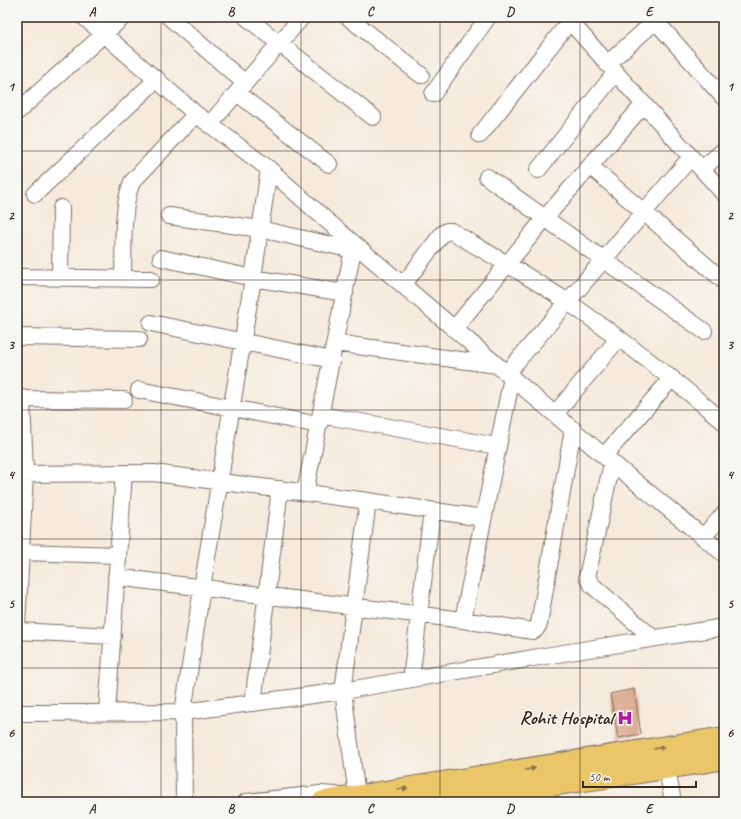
<svg xmlns="http://www.w3.org/2000/svg" width="741" height="819" viewBox="0 0 741 819" font-family="Caveat,sans-serif">
<style>
.building{fill:#dca98f}
.lines{fill:none;stroke-linecap:round;stroke-linejoin:round}
.street-casing{stroke:#7c6d60;stroke-width:18}
.primary-casing{stroke:#7c6d60;stroke-width:24}
.street{stroke:#fff;stroke-width:16}
.primary{stroke:#ebc669;stroke-width:22}
.oneway{fill:#8a7040}
.grid{fill:none;stroke:#3b2a1e;stroke-width:1;stroke-opacity:0.55}
.labels{text-anchor:middle;dominant-baseline:central;stroke-width:3;stroke-linejoin:round;paint-order:stroke}
.poi-label{font-size:19px;font-weight:bold;fill:#3b2a1e;stroke:#f6f6f2;text-anchor:end}
.neatline{fill:none;stroke:#3b2a1e;stroke-width:1.5}
.grid-label{font-size:13px;text-anchor:middle;font-weight:bold;fill:#3b2a1e}
</style>
<rect width="100%" height="100%" fill="#f6f6f2"/>
<filter id="ink" filterUnits="userSpaceOnUse"><feTurbulence type="fractalNoise" baseFrequency=".025" numOctaves="2"/><feDisplacementMap in="SourceGraphic" scale="8" xChannelSelector="R" yChannelSelector="G"/><feConvolveMatrix kernelMatrix="1 2 1 2 8 2 1 2 1" color-interpolation-filters="sRGB"/></filter>
<filter id="wash" filterUnits="userSpaceOnUse"><feTurbulence type="fractalNoise" baseFrequency=".012" numOctaves="4" result="noise"/><feDisplacementMap in="SourceGraphic" scale="16" xChannelSelector="R" yChannelSelector="G"/><feGaussianBlur stdDeviation="0.9" result="paint"/><feColorMatrix in="noise" values="0 0 0 0 0 0 0 0 0 0 0 0 0 0 0 0 0 1.4 0 .05"/><feComposite in="paint" operator="in"/></filter>
<g filter="url(#wash)">
<rect width="100%" height="100%" fill="#f5eadb"/>
<g id="blocks">
<path class="building" d="M634,689L641,734L618,738L610,694Z"/>
</g>
</g>
<g filter="url(#ink)">
<use href="#blocks" fill-opacity="0" stroke="#7c6d60" stroke-width="1"/>
<g class="lines">
<defs>
<path id="street" d="M84,17L196,114L269,169L325,219L604,456L724,554
M169,17L245,83
M246,17L373,117
M348,17L421,75
M566,17L724,194
M652,17L724,98
M607,64L660,17
M237,93L329,164
M433,94L488,17
M17,112L123,17
M209,125L302,17
M480,135L570,21
M590,166L724,281
M702,169L724,150
M538,170L616,72
M487,177L704,331
M35,194L157,79
M169,216L260,229L353,250
M161,258L253,278L345,293
M17,277L151,279
M60,277L61,208
M123,278C124,250 121,208 132,182L196,114
M403,285L442,234L447,231H451C490,254 530,277 568,302C622,339 674,379 724,422
M151,323L332,360
M454,329L545,218L644,104
M17,337L139,339
M335,343L497,365
M507,373L691,157
M139,390L319,425
M17,399L124,400
M555,414L619,338
M321,415L497,446
M604,456L672,378
M612,463L587,577L592,585L653,638
M17,474L154,473L368,501L483,518
M305,493L354,244
M703,537L724,514
M21,552L118,555
M116,577L463,620L533,631L536,629L539,624L573,429
M463,620L512,377
M17,626L25,474L22,398
M17,631L113,636
M411,679L432,511
M253,703L280,489
M107,712L124,473
M17,713L183,712L343,691L539,657L724,627
M667,769L673,802
M357,796L343,691L368,501
M184,802L183,712L202,588L253,278L269,169
M246,802L320,794L336,795"/>
<path id="primary" d="M323,802L724,738
M435,802C531,786 628,776 724,758"/>
</defs>
<use href="#street" class="street-casing"/>
<use href="#primary" class="primary-casing"/>
<use href="#street" class="street"/>
<use href="#primary" class="primary"/>
</g>
<defs><path id="oneway-solid" d="M-6-.8H1V-3.2L6.5 0L1 3.2V.8H-6Z"/></defs>
<g class="oneway">
<use href="#oneway-solid" transform="translate(659 748) rotate(-9)"/>
<use href="#oneway-solid" transform="translate(530 769) rotate(-9)"/>
<use href="#oneway-solid" transform="translate(402 789) rotate(-9)"/>
</g>
</g>
<path class="grid" d="M161,17V802M301,17V802M440,17V802M580,17V802M17,151H724M17,280H724M17,410H724M17,539H724M17,668H724"/>
<defs>
<symbol id="hospital-bare" viewBox="-9 -9 18 18"><path d="M-5-5h3v3.5h4V-5h3V5h-3V1.5h-4V5h-3Z" fill="#b5179e" stroke="#f6f6f2" stroke-width="2.5" paint-order="stroke"/></symbol>
</defs>
<g fill-rule="evenodd">
<use href="#hospital-bare" x="614" y="707" width="22" height="22"/>
</g>
<g class="labels">
<g class="poi-label">
<text x="613" y="718">Rohit Hospital</text>
</g>
</g>
<rect width="741" height="819" fill="none" stroke="#f6f6f2" stroke-width="44"/>
<path d="M583 781v6h113v-6" fill="none" stroke="#3b2a1e" stroke-width="2"/>
<text x="589" y="781" font-size="12" fill="#3b2a1e" stroke="#f6f6f2" stroke-width="3" paint-order="stroke">50 m</text>
<rect x="22" y="22" width="697" height="775" class="neatline"/>
<g class="grid-label">
<text x="92" y="16">A</text>
<text x="231" y="16">B</text>
<text x="370" y="16">C</text>
<text x="510" y="16">D</text>
<text x="649" y="16">E</text>
<text x="11" y="91">1</text>
<text x="730" y="91">1</text>
<text x="11" y="220">2</text>
<text x="730" y="220">2</text>
<text x="11" y="349">3</text>
<text x="730" y="349">3</text>
<text x="11" y="479">4</text>
<text x="730" y="479">4</text>
<text x="11" y="608">5</text>
<text x="730" y="608">5</text>
<text x="11" y="737">6</text>
<text x="730" y="737">6</text>
<text x="92" y="813">A</text>
<text x="231" y="813">B</text>
<text x="370" y="813">C</text>
<text x="510" y="813">D</text>
<text x="649" y="813">E</text>
</g>
</svg>
